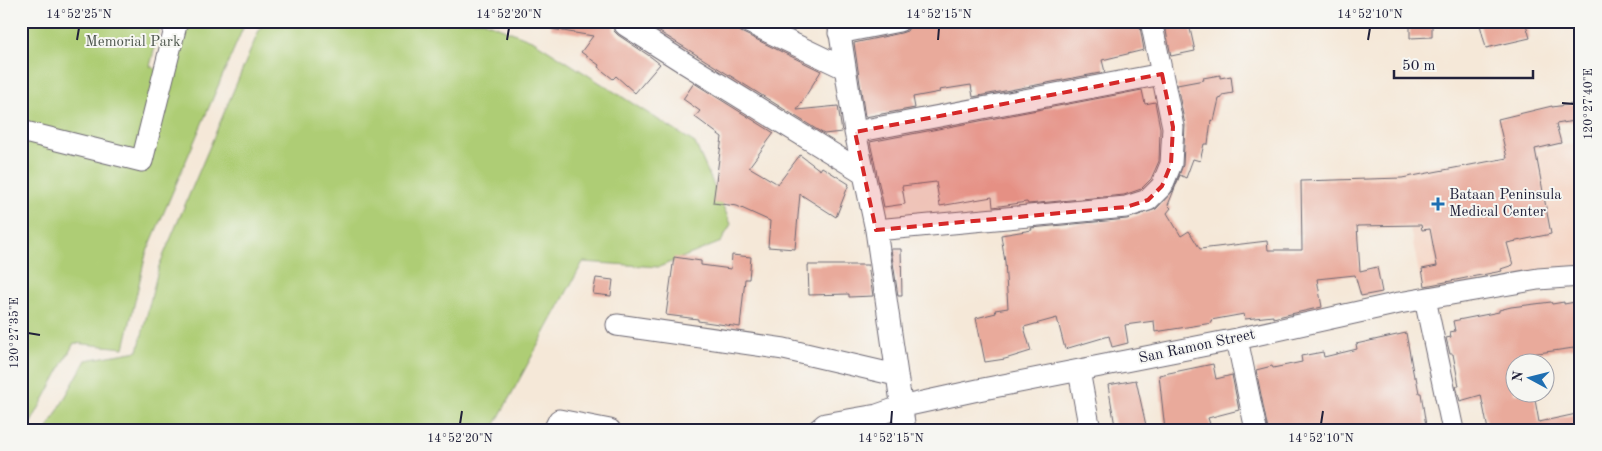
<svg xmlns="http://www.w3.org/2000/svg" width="1602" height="451" viewBox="0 0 1602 451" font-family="'Old Standard TT',serif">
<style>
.built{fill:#f5d3c1}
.green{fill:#aecd74;stroke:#687858}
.building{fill:#e9aa9b}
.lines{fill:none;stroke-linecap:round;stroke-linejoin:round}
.street-casing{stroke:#6c6772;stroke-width:23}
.street{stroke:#fff;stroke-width:21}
.marked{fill:#d62828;fill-opacity:0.2;stroke:#d62828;stroke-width:4;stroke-dasharray:10 6;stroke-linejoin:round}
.ticks{fill:none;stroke:#22223b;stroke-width:2}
.poi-dot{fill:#1f6fb2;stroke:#f6f6f2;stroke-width:2}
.labels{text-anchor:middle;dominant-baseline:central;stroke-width:4;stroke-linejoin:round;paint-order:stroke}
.park-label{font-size:15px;fill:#4c554c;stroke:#f6f6f2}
.poi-label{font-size:15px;fill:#22223b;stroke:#f6f6f2;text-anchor:start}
.street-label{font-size:15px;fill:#22223b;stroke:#f6f6f2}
.neatline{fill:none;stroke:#22223b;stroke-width:2}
.ticks-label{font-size:12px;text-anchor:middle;fill:#22223b}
</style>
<rect width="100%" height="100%" fill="#f6f6f2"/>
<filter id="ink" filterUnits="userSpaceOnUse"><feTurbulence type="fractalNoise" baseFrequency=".02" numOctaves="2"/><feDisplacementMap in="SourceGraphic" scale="10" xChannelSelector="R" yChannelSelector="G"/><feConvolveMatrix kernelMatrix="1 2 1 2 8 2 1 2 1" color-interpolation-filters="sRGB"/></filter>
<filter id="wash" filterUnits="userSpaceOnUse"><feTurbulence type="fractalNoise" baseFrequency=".0096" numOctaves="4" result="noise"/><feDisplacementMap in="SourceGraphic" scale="20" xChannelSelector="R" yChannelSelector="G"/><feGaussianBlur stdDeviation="1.12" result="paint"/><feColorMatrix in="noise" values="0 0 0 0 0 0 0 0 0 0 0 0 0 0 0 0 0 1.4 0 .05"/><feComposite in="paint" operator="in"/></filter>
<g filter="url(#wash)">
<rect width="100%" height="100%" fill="#f5e8d8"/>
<path class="built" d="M1581,142V265L1423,293L1410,228L1296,234L1293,181L1507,157Z"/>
<path class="green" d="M21,21H162L150,66L157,70L171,21H246L146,254L124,348L74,343L27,430H21Z
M263,21H483L534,41L695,143L731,224L721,242L659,267L583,262L492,430H47L86,360L138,351L159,266Z"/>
<g id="blocks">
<path class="building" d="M552,21H611L613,23L614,31L618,35L651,57L660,64L635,93L616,76L613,79L598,67L599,65L581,52L593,36L551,29Z
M642,21H734L735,28L741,32L821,71L797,110L838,106L842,132L824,134Z
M931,21H1139L1144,50L1102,60L1105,72L973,97L971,85L939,90L940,92L913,97L915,108L865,117L854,43L901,33L907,31L910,26Z
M1164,21H1166L1168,29L1189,24L1195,51L1171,56Z
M1410,21H1432V37L1410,38Z
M1479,21H1525L1530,38L1486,48Z
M1220,75V78L1231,76L1233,93L1222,95V98L1219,99L1214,121L1211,120L1208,144H1204L1200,161L1193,159L1186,178L1180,175L1168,205L1171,208L1167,213L1181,236L1189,231L1200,249L1267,241L1268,250H1302L1301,181L1402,178L1507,158L1498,119L1552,106V107L1581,103V120L1556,124L1561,143L1535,149L1551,234L1507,243L1513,265L1501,269L1502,271L1425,286L1422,269L1437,266L1430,229L1422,230L1421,225L1357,226L1360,271L1377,267L1382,292L1361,296L1355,275L1317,279L1322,307L1273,318V316L1245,319L1244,314L1211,320L1212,323L1155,332L1154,321L1125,325L1128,343L1112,347L1109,336L1065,349L1057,318L1024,327L1031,351L1005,359L985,362L976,318L996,313L995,310L1008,308L1005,262L1001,235L1032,230L1031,228L1127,219L1156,209L1173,191L1183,165L1185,125L1177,85L1204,80L1203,78Z
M694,83L774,133L749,167L778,184L800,155L820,170L822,167L849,184L836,217L800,194L795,249L768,247L770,221L737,206L713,203L722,137L695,117L700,111L683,99Z
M1142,90L1145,104L1155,102L1160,128L1159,161L1151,179L1141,189L1124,195L1028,204L1027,202L993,207L992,197L940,206L936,182L902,186L905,204L884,207L870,142Z
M891,249H901L902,296H898Z
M732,255L751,257L749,279H745L740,327L698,321V319L666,315L674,257L701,261V265L731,269Z
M808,265H868L873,296L849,297V294L809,295Z
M596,278L613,280L611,296L593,294Z
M1581,301V347L1524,355V363L1514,364V394H1534L1539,422L1581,413V430H1488L1481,395L1460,401L1456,386H1459L1453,354H1450L1446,338L1451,337L1450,332L1455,331L1453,321L1499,312V310L1511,307L1551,302L1552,304L1564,302V304Z
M1406,333L1414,377H1416L1419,393H1421L1426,426L1409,430H1268L1256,370L1272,366L1273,368L1302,362L1301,356L1323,352L1324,357L1357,349L1356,344Z
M1213,364L1216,379L1232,375L1239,410L1208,418L1212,430H1165L1159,375Z
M1136,380L1147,430H1119L1118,426H1115L1108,385Z"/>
</g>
</g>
<g filter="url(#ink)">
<use href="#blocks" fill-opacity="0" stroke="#6c6772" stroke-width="1"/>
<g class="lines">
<defs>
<path id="street" d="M627,21L625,25L683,62L864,173
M746,21L844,68
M838,21L855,132L876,230L905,430
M839,33L899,21
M21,131L142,161L177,21
M855,132L1162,74
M876,230L1126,207L1148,200L1162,186L1171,164L1173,127L1151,21
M1425,299L1453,430
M617,325L784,349L896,375
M1237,339L1256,430
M1079,371L1090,430
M554,430L559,420L610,430
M818,430L825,424L877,415L900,407L978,390L1237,339L1399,303L1538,279L1581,276"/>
</defs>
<use href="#street" class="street-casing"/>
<use href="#street" class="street"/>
</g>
</g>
<path class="marked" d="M1162,74L1173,127L1171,164L1162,186L1148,200L1126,207L876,230L855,132Z"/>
<path class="ticks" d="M77,40L79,28M507,40L509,28M938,40L939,28M1368,40L1370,28M1562,103L1574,104M28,333L40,335M460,424L462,411M891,424L892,411M1321,424L1323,411"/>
<path class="poi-dot" d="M1435.5 196.5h5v5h5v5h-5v5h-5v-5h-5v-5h5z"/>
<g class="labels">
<g class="park-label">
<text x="133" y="42">Memorial Park</text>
</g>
<g class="poi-label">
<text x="1449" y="195">Bataan Peninsula<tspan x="1449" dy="17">Medical Center</tspan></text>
</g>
<g class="street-label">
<text transform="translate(1197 347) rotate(-12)">San Ramon Street</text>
</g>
</g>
<rect width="1602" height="451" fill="none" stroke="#f6f6f2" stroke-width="55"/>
<g transform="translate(1530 378) rotate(277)"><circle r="24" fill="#f6f6f2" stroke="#a1a1a9"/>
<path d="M0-4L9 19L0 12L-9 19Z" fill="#1f6fb2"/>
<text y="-8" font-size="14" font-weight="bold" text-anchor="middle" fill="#22223b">N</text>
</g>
<path d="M1394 70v8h139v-8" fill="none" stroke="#22223b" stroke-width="2.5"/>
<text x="1402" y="70" font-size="15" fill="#22223b" stroke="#f6f6f2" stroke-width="4" paint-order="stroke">50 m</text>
<rect x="28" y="28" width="1546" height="396" class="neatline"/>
<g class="ticks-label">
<text x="79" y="18">14°52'25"N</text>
<text x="509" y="18">14°52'20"N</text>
<text x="939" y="18">14°52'15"N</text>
<text x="1370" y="18">14°52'10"N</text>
<text transform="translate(1588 104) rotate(-90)" y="4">120°27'40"E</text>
<text transform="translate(14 333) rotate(-90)" y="4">120°27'35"E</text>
<text x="460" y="442">14°52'20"N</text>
<text x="891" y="442">14°52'15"N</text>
<text x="1321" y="442">14°52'10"N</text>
</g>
</svg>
